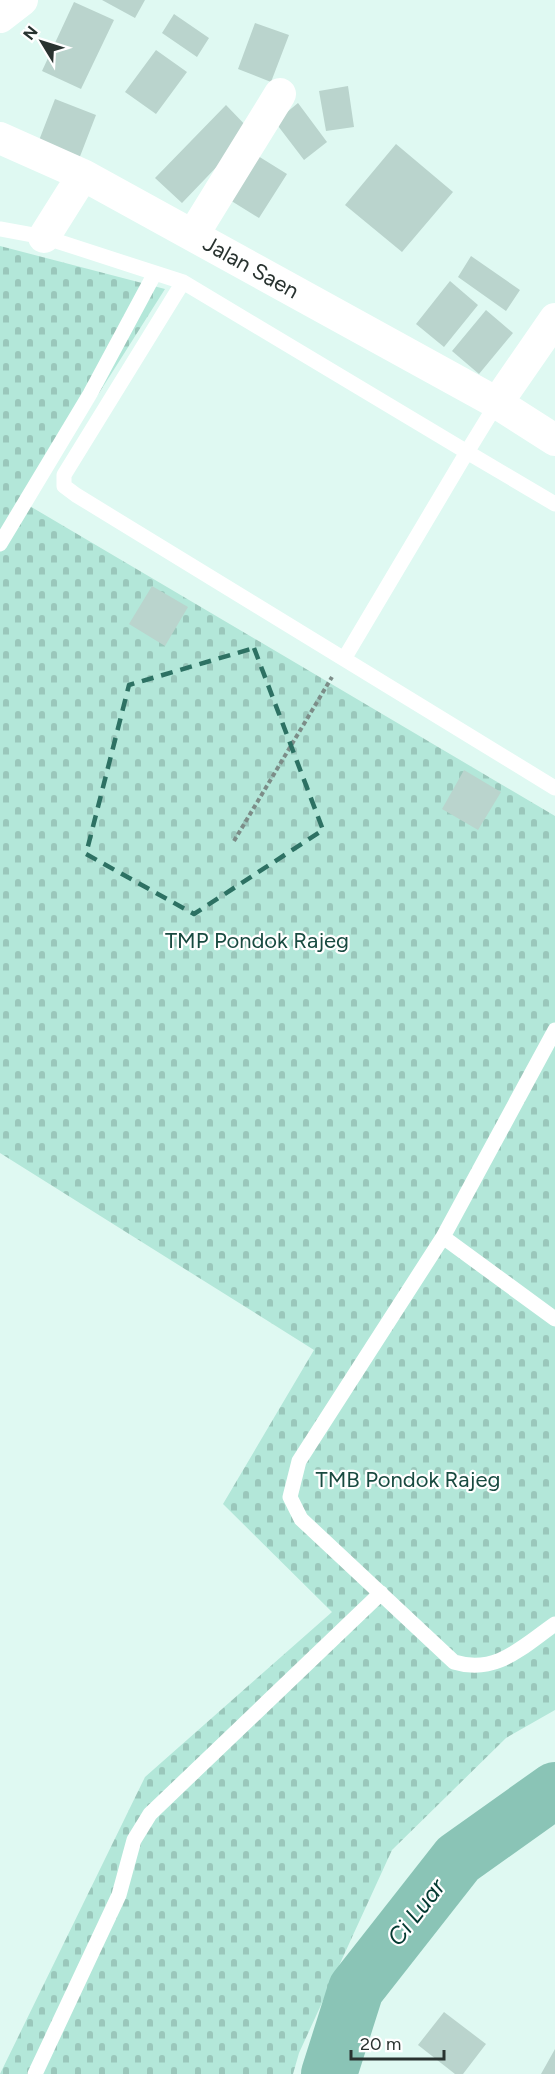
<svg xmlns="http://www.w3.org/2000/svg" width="555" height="2074" viewBox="0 0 555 2074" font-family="Figtree,sans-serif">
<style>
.cemetery{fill:url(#cemetery-stones)}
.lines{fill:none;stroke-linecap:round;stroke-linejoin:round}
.river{stroke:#8ac4b6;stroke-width:56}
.building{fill:#bad4cd}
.path{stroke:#7c8d88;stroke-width:4;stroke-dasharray:4.5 3;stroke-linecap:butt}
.service{stroke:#fff;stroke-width:15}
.minor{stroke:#fff;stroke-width:32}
.marked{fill:none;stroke:#2d7163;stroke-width:4.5;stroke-dasharray:12 8;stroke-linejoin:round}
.labels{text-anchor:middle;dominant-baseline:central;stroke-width:4.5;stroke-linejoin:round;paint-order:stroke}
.street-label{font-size:22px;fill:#293330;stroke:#fff}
.park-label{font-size:22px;fill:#184a40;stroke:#fff}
.water-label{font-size:24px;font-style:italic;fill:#033a31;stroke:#fff}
</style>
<defs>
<pattern id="cemetery-stones" width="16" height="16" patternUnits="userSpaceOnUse" patternTransform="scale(1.5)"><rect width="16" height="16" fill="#b3e7d9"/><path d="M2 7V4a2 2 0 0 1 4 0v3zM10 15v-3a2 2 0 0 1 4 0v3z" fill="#9ac7bb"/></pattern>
</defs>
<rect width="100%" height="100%" fill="#dff9f2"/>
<path class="cemetery" d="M0,246L165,289L28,505L555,816V1710L506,1738L392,1850L299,2053L293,2074H0L145,1777L332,1612L223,1504L314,1350L0,1153Z"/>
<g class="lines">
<path class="river" d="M329,2074L356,1989L458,1859L555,1790"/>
</g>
<path class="building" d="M102,0H145L135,18Z
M74,2L114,20L81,89L42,71Z
M174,14L209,38L197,57L162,33Z
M255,23L289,35L271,82L238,69Z
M156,50L187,72L156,114L125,92Z
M348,86L354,127L326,131L319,91Z
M55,99L96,115L79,159L38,143Z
M298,103L327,142L304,160L275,122Z
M226,105L251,131L182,203L155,178Z
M396,144L453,192L402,252L345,205Z
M253,153L287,174L259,218L225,197Z
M471,256L520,290L506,311L458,277Z
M450,281L478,305L444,347L416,324Z
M486,310L513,333L479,374L452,351Z
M152,586L188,607L165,646L129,624Z
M464,770L501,792L478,830L442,809Z
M444,2012L486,2044L463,2074H455L418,2045Z
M555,2049V2074H541Z"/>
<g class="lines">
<path class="path" d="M234,841L332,677"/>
<path class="service" d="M0,229L44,237L183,282L467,452L497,403
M183,282L64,475V486L76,495L555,788
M0,544L90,394L155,273
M344,659L467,452L555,504
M555,1030L443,1237L299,1461L290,1497L301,1519L454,1662C496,1675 522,1647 555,1624
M443,1237L555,1319
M35,2074L119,1895L134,1840L150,1814L381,1593"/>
<path class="minor" d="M0,17L22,0
M0,138L83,175L497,403L555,440
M193,235L280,94
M44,237L83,175
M497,403L555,319"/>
</g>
<path class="marked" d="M254,648L323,830L194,914L86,854L129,685Z"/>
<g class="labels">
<g class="street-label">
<text transform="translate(251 267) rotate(29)">Jalan Saen</text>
</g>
<g class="park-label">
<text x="257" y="940">TMP Pondok Rajeg</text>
<text x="408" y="1479">TMB Pondok Rajeg</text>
</g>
<g class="water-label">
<text transform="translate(416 1912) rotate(-52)">Ci Luar</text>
</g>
</g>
<g transform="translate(42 42) rotate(308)" stroke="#ffffff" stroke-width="4.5" paint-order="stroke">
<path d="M0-4.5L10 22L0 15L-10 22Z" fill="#293330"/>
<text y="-9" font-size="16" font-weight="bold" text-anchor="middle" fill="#293330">N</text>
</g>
<path d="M351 2050v9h93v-9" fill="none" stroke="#293330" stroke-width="3"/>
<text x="360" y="2050" font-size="18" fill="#293330" stroke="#ffffff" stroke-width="4.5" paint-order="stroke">20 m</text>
</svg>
